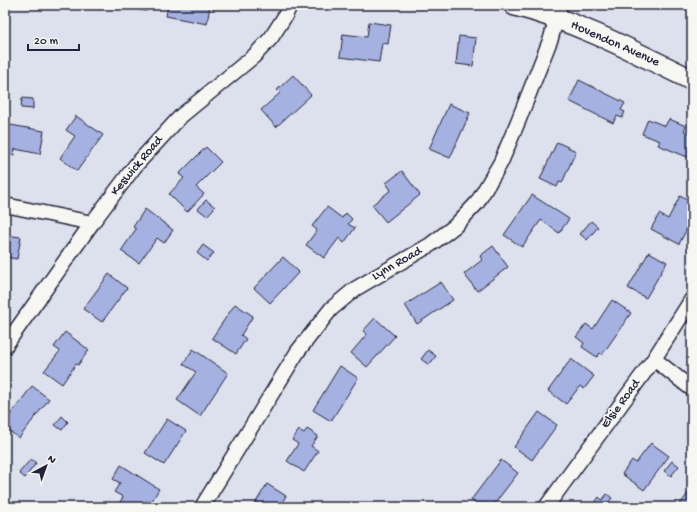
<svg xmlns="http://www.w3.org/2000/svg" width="697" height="512" viewBox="0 0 697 512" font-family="'Gochi Hand',sans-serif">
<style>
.building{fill:#a4b1e1;stroke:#22223b}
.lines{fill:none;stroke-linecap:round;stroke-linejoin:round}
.street-casing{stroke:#22223b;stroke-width:17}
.secondary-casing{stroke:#22223b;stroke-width:23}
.street{stroke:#f6f6f2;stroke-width:14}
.secondary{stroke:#f6f6f2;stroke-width:20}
.labels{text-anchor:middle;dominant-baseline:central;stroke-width:4;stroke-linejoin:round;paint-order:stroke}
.street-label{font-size:13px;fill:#22223b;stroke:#f6f6f2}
</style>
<rect width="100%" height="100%" fill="#dde1ed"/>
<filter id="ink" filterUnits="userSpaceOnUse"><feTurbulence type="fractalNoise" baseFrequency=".025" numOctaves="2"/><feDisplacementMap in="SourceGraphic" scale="8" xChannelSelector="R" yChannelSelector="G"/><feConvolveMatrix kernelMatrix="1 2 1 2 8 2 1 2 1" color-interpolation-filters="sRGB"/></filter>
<g filter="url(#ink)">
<path class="building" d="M111,5H147L146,11Z
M168,5H210L207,24L166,16Z
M369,22L391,25L388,44L382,43L379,62L340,57L343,34L367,37Z
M459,36L476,38L473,66L456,64Z
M293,75L311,95L276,127L261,110L280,93L277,90Z
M579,80L625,103L621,110L625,112L622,118L617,116L613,123L569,101Z
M22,98L33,99V109L21,108Z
M449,104L470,113L450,158L429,149Z
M76,116L103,135L77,171L60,158L75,136L66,130Z
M648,119L665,126L669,119L686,126L684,131L692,135V159L658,145L660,141L642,134Z
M5,124L44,131L40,154L15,149L14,155L5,154Z
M557,142L576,151L562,183L559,182L557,187L540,179Z
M206,147L221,162L196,187L204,194L187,212L169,194L184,178L179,174Z
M402,171L420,195L386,222L372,205L391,190L386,183Z
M532,195L569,219L559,233L541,220L522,247L504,235Z
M680,196L692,203V219L679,244L651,229L659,214L668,219Z
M206,200L215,207L207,216L198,209Z
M327,207L342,218L346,213L352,219L348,224L355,228L344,243L339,238L324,258L306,245L317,230L312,226Z
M145,209L173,230L164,243L157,238L139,263L121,251L136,229L133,227Z
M591,221L598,227L587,240L580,234Z
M5,235L21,237L17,259L5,257Z
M203,245L214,253L207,261L197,253Z
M493,246L508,267L477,291L464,274L482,260L480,256Z
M649,252L667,262L646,298L628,288Z
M283,257L299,272L270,303L254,288Z
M109,274L127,288L102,322L83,309Z
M441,282L453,300L417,324L405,305Z
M612,300L631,313L602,355L600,353L597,357L582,347L584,343L576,337L586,324L593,329Z
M235,304L253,316L241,335L246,339L236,354L212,338Z
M375,318L395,336L367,367L351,353L367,334L363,331Z
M65,332L89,350L78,365L76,364L62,384L44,371L60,351L54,347Z
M193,349L228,373L200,416L177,400L196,372L183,364Z
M428,350L436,356L429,365L421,359Z
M571,359L594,376L584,389L580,386L566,404L548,391Z
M340,366L358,378L331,421L313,410Z
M32,386L49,399L19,438L5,428V422Z
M539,412L557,425L532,460L514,447Z
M62,416L68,422L62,430L55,425Z
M167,419L186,431L164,465L145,453Z
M307,429L318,436L311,446L318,451L304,472L287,461L298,444L292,440L299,430L304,433Z
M651,443L669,456L644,490L622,474L632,460L636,463Z
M31,459L36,463L25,478L19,473Z
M501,460L518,473L492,507H480L471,500Z
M672,461L679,466L671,476L664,471Z
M121,465L159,489L150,504L146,501L142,507H117L123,497L114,492L120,483L113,479Z
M267,484L286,496L279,507H253Z
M692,488V507H678Z
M607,494L612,498L608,503L613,507H592L599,497L602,500Z"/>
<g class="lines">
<defs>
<path id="street" d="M5,205L92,223
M5,346L92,223L135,166L181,116L254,56L271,38L285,16L290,5
M654,359L692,389
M202,507L298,351L331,309L355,289L430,245L455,226L477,203L501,162L519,119L551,38L560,5
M546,507L654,359L692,299"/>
<path id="secondary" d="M514,5C576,21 635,52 692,80"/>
</defs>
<use href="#street" class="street-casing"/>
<use href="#secondary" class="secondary-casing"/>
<use href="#street" class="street"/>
<use href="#secondary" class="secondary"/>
</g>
</g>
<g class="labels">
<g class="street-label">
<text transform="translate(615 44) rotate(24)">Hovendon Avenue</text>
<text transform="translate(137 166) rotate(-50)">Keswick Road</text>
<text transform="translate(397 264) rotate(-30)">Lynn Road</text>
<text transform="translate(621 404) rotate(-54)">Elsie Road</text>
</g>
</g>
<rect width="697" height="512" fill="none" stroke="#f6f6f2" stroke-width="20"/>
<rect x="10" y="10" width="677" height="492" fill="none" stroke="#22223b" stroke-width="1.5" filter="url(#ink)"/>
<g transform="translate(46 466) rotate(41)" stroke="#f6f6f2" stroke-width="3" paint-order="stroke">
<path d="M0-3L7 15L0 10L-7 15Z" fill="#22223b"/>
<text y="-6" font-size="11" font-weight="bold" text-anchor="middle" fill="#22223b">N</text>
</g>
<path d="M28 44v6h51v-6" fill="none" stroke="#22223b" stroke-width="2"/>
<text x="34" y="44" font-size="12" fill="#22223b" stroke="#f6f6f2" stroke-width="3" paint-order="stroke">20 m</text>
</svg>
